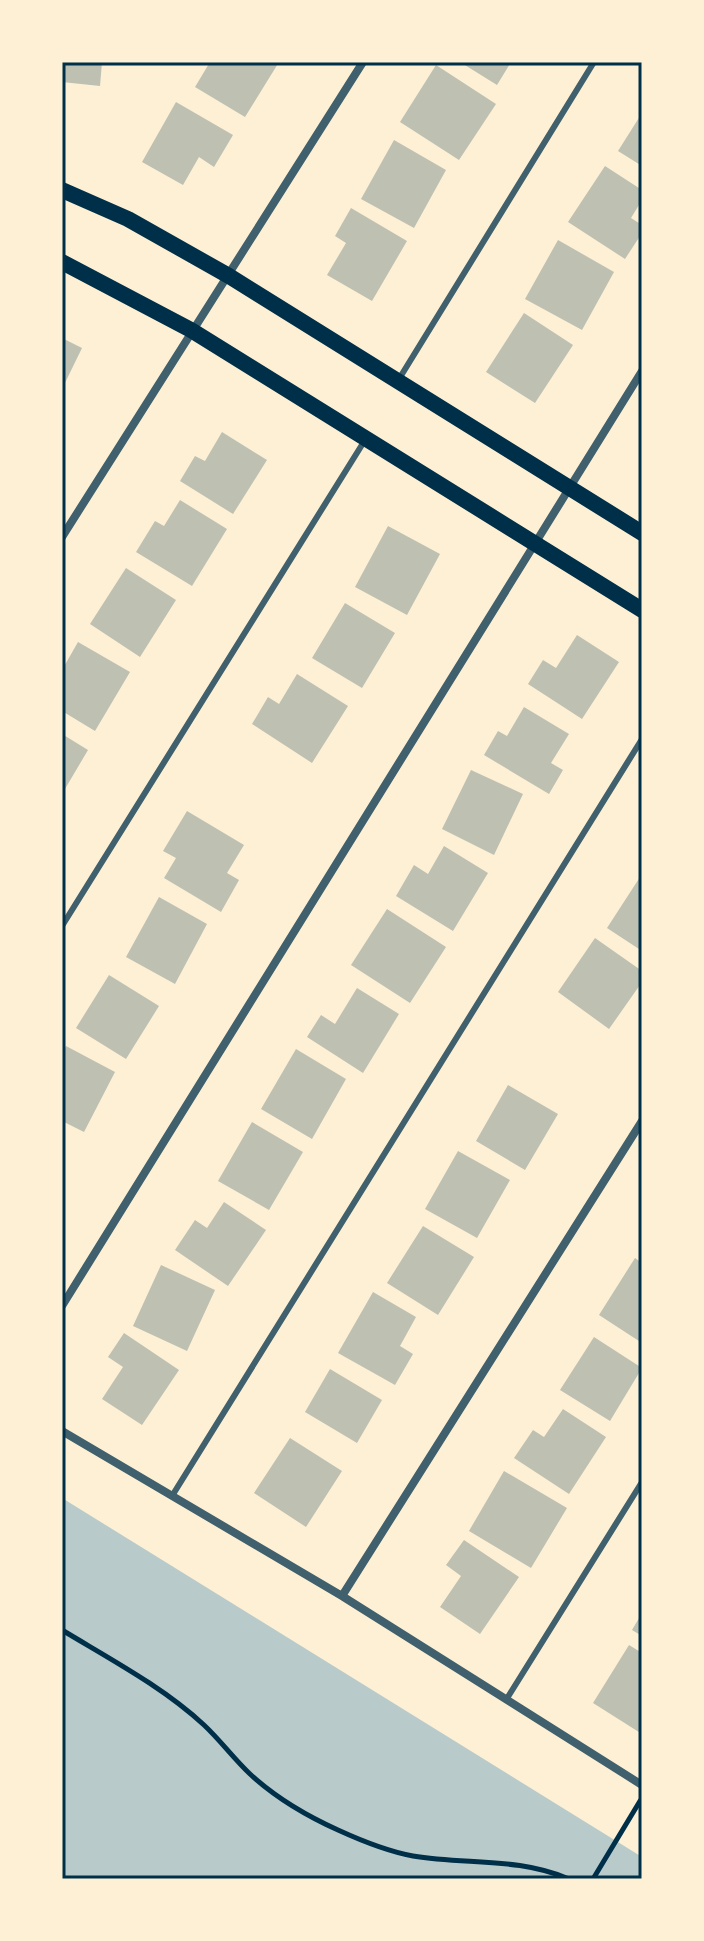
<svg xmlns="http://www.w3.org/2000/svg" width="704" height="1941" viewBox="0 0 704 1941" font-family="'Archivo Narrow',sans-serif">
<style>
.green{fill:#b9caca}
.building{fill:#bec0b2}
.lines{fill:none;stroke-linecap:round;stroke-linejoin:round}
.path{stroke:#003049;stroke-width:5}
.service{stroke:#3f606c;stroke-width:6}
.minor{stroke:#3f606c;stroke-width:8}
.secondary{stroke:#003049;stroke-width:16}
.neatline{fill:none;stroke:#003049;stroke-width:3}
</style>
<rect width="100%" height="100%" fill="#fdf0d5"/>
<path class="green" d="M62,1498L642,1857V1879H62Z"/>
<path class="building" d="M62,62H102L100,86L62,82Z
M210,62H279L245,117L195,87Z
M460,62H511L497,85Z
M436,65L496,104L459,160L400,122Z
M176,102L233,135L214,167L199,157L183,185L142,162Z
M642,113V166L618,151Z
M394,140L446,170L414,228L361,199Z
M605,166L642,190V200L631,218L642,225V233L625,259L568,222Z
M351,208L407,241L372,301L327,275L346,243L335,236Z
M558,240L614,272L582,330L525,299Z
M524,313L573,345L535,403L486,372Z
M62,338L82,348L62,389Z
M222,432L267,460L233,514L180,481L195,456L205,461Z
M180,500L227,529L192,586L136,552L155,521L164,526Z
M388,526L440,554L407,615L355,587Z
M126,568L176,600L140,657L90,624Z
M345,603L395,633L362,688L312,658Z
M577,635L619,662L582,719L528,684L543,660L556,668Z
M78,642L130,672L95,731L62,711V670Z
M297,674L348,706L312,763L252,724L268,697L279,704Z
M524,707L569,734L551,763L563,770L549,794L484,755L498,731L507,736Z
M62,734L88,750L62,794Z
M471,770L523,794L494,855L442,829Z
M187,811L244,845L227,873L239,880L221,912L164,878L176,858L163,851Z
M444,846L488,873L453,931L396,896L414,865L428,874Z
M642,874V951L607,928Z
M159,897L207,924L175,984L126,957Z
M387,909L446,947L410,1003L351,965Z
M595,938L642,971V982L609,1029L558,992Z
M109,975L159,1006L126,1059L76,1028Z
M357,988L399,1014L363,1073L307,1037L321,1015L335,1024Z
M66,1046L115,1072L84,1132L62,1121V1054Z
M296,1049L346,1079L312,1139L261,1109Z
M508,1085L558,1114L525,1170L476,1141Z
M252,1122L303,1152L269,1210L218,1181Z
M458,1151L510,1180L477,1238L425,1209Z
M224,1202L266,1230L228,1286L175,1250L195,1220L207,1228Z
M423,1226L474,1257L438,1315L387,1283Z
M635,1258L642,1263V1343L599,1315Z
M161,1265L215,1290L187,1351L133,1326Z
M373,1292L416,1317L400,1346L413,1354L395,1385L338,1353Z
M124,1333L179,1370L142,1425L102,1399L123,1367L108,1357Z
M594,1337L642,1368L610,1421L560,1390Z
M330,1369L382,1400L357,1443L305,1412Z
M563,1409L606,1437L569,1494L514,1458L533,1430L544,1437Z
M290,1438L342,1471L306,1527L254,1493Z
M504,1471L567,1508L531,1568L469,1531Z
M464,1540L519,1577L480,1634L440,1607L461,1576L446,1565Z
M642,1613V1636L632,1630Z
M629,1645L642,1653V1734L593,1703Z"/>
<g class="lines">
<path class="path" d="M62,1630C110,1659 163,1687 204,1725C221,1741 234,1759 250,1774C276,1798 307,1816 338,1830C362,1841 386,1851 413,1856C466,1865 518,1857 569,1879
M593,1879L640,1801"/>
<path class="service" d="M399,379L594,62
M62,926L365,440
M172,1496L642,739
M506,1700L642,1482"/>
<path class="minor" d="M62,537L363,62
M62,1306L642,371
M62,1431L342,1596L642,1785
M342,1596L642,1121"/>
<path class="secondary" d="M62,190L128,219L229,276L642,533
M62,262L191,330L642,610"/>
</g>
<rect width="704" height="1941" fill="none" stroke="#fdf0d5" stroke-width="128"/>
<rect x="64" y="64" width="576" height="1813" class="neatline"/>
</svg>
